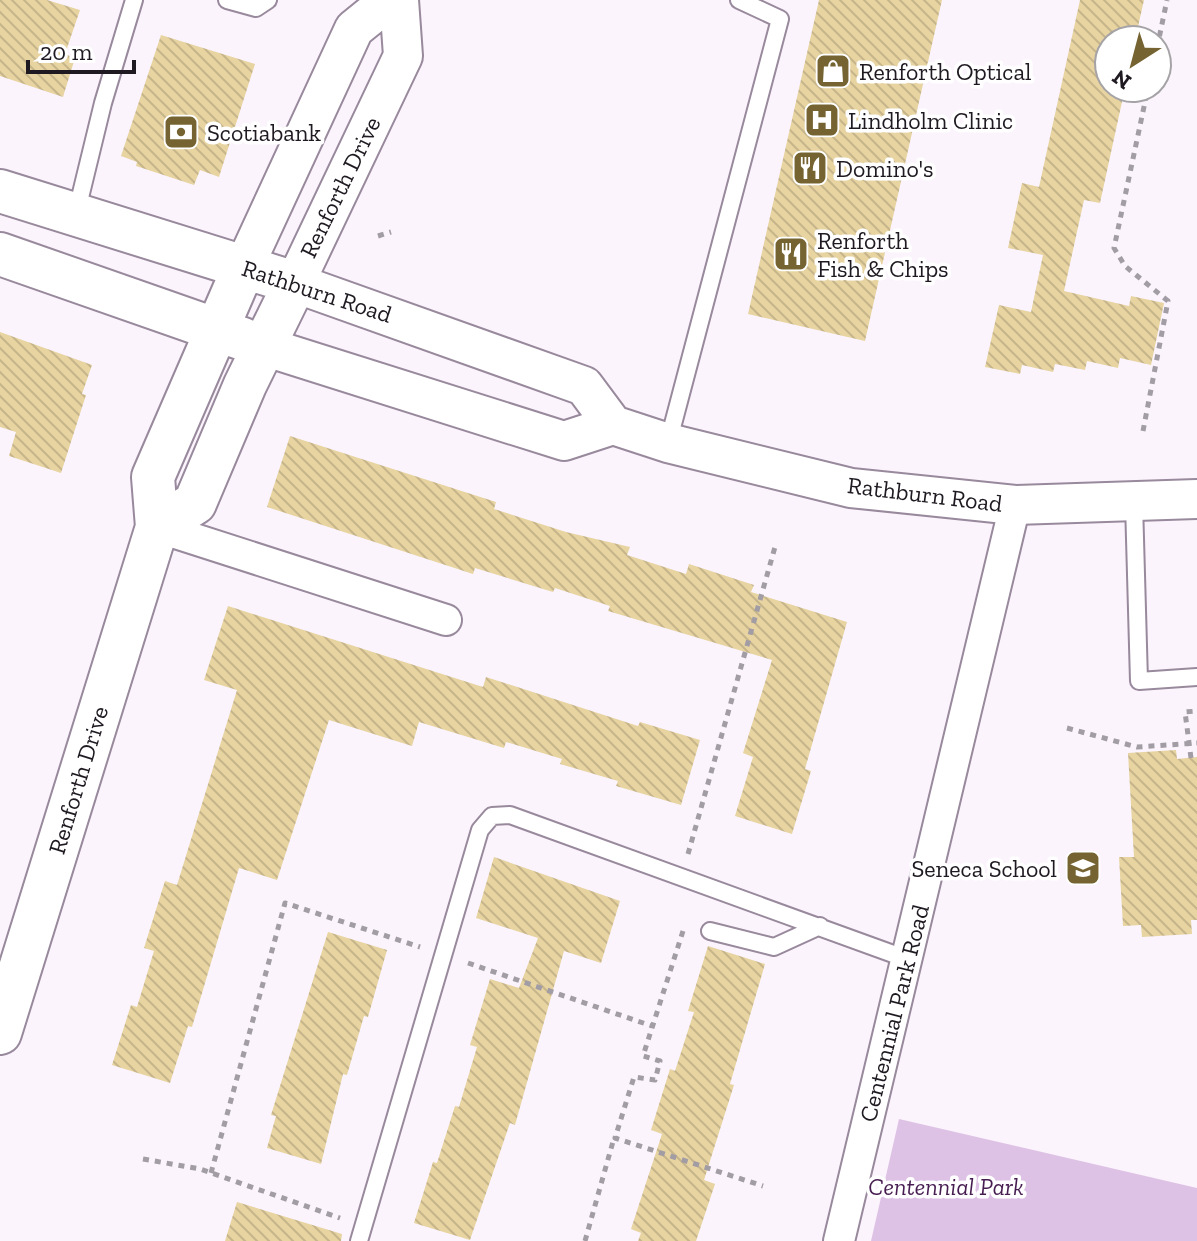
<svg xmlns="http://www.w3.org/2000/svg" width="1197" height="1241" viewBox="0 0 1197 1241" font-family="'Zilla Slab',serif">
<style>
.park{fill:#dec2e5}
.building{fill:url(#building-back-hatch)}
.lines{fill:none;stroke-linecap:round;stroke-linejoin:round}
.service-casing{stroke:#98899c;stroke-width:20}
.minor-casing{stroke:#98899c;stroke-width:34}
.tertiary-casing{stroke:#98899c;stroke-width:42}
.secondary-casing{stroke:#98899c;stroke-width:46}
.path{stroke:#a29ca4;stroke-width:5;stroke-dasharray:6 6;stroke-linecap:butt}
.service{stroke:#fff;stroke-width:16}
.minor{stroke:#fff;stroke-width:30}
.tertiary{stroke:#fff;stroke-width:38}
.secondary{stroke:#fff;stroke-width:42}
.labels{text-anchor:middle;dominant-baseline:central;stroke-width:7;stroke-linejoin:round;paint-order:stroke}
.poi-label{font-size:24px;fill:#1f1a21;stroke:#fff;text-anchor:start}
.street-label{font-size:24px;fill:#1f1a21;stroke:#fff}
.park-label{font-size:24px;font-style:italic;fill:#471d51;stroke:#fff}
</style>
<defs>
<pattern id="building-back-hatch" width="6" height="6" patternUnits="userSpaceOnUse" patternTransform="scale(2)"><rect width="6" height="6" fill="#e7d4a1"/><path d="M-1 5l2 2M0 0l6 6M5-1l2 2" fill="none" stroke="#c6b58a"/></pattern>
</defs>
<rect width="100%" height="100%" fill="#fbf4fc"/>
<path class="park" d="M899,1119L1197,1188V1241H871Z"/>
<path class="building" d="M0,0H47L80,10L65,54L75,58L63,97L0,76Z
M819,0H942L865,341L748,314Z
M1080,0H1144L1135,40H1109V88H1125L1100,203L1084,200L1064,291L1129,306L1131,296L1164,303L1151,365L1120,358L1118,368L1087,361L1085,370L1055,364L1053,372L1022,365L1020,374L985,367L999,305L1031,312L1043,255L1008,248L1022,183L1039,187Z
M161,35L255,64L219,177L200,170L194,185L136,166L137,162L121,156Z
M0,332L92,365L82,394L86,395L61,473L9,456L16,432L0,427Z
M290,436L496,502L494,509L566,532L630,547L627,555L686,574L689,564L754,585L751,592L847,622L805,769L811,771L792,834L735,816L753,757L743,753L772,660L608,611L610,606L555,588L553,592L475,568L473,574L267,507Z
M228,606L483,687L486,677L638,726L640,722L700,740L681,805L616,786L618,781L560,764L562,759L506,742L504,748L419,722L412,746L329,720L277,880L239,868L192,1027L188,1026L170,1083L112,1065L131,1005L137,1007L154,951L144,948L165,881L177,885L237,690L204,680Z
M1176,750L1177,759L1197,757V920H1191L1192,934L1142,937L1141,925L1123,926L1119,857H1134L1128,753Z
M494,857L620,901L601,963L564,951L515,1125L510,1123L470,1240L414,1223L433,1162L437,1163L455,1106L459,1107L477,1047L470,1045L490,979L519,988L538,938L476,918Z
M328,932L387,950L368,1017L364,1016L347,1075L343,1074L321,1164L267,1148L276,1116L271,1115Z
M708,946L765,964L730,1084L734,1085L704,1180L715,1184L696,1241H638L641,1233L631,1229L662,1134L651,1130L670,1069L675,1071L694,1012L688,1011Z
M237,1202L342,1234L341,1241H225Z"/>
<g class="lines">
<defs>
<path id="service" d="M227,0L256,8L268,0
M76,214L103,103L134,0
M668,443L780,19L739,0
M1134,503L1139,681L1197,677
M710,931L774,947L820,926
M359,1241L480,830L492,816L510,815L907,959"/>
<path id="minor" d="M157,527L446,620
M839,1241L1015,505"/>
<path id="tertiary" d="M399,0L403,56L295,283L584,386L613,425L668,443L851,488L1015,505L1197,499
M244,267L354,29L390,0
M263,346L564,441L613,425"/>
<path id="secondary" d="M0,191L295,283L245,385L195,503L157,527
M0,254L243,339
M0,1033L157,527L153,477L244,267"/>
</defs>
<use href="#service" class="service-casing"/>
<use href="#minor" class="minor-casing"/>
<use href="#tertiary" class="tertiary-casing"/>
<use href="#secondary" class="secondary-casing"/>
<path class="path" d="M1157,48L1167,0
M378,236L391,232
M1143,431L1168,301L1125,266L1114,248L1148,88
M1067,728L1137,747L1197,743
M1191,758L1185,712L1197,711
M688,854L775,547
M683,931L643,1056L660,1061L655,1080L634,1077L615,1138L763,1186
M468,963L652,1026
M143,1159L200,1169L340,1218
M211,1173L285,903L420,947
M585,1241L614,1138"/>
<use href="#service" class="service"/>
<use href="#minor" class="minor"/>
<use href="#tertiary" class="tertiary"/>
<use href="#secondary" class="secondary"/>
</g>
<defs>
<symbol id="shop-square" viewBox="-11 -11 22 22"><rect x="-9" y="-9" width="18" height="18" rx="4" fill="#756432" stroke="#fff"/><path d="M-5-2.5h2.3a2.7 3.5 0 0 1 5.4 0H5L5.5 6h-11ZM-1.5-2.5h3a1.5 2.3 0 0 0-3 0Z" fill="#fff"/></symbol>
<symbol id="hospital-square" viewBox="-11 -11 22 22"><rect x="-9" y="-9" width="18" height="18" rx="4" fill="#756432" stroke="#fff"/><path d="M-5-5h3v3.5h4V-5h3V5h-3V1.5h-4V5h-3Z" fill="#fff"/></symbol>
<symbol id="bank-square" viewBox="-11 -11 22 22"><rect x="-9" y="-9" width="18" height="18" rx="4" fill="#756432" stroke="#fff"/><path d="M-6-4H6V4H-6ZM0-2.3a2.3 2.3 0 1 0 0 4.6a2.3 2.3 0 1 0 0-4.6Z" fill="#fff"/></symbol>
<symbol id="restaurant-square" viewBox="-11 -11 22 22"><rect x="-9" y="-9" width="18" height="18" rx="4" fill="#756432" stroke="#fff"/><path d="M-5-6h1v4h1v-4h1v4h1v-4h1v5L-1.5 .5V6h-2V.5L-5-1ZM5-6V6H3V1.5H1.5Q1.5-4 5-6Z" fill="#fff"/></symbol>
<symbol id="school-square" viewBox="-11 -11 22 22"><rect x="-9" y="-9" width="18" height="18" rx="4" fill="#756432" stroke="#fff"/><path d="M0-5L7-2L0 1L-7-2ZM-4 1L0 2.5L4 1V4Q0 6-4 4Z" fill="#fff"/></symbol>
</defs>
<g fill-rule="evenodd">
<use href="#shop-square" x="813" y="51" width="40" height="40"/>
<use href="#hospital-square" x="802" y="100" width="40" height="40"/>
<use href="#bank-square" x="161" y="112" width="40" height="40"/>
<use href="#restaurant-square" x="790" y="148" width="40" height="40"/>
<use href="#restaurant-square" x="771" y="234" width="40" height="40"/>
<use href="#school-square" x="1063" y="848" width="40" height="40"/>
</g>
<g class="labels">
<g class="poi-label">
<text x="859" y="71">Renforth Optical</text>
<text x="848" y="120">Lindholm Clinic</text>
<text x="207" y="132">Scotiabank</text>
<text x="836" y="168">Domino's</text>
<text x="817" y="240">Renforth<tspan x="817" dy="28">Fish &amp; Chips</tspan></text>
<text x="1057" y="868" text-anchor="end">Seneca School</text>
</g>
<g class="street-label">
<text transform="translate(340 187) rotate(-64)">Renforth Drive</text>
<text transform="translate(317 291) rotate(18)">Rathburn Road</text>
<text transform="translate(925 494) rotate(7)">Rathburn Road</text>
<text transform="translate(78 780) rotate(-73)">Renforth Drive</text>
<text transform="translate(894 1013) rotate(-76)">Centennial Park Road</text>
</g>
<g class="park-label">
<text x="946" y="1186">Centennial Park</text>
</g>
</g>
<g transform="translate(1133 64) rotate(216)"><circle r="38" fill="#ffffff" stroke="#a5a3a6" stroke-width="2"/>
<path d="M0-6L14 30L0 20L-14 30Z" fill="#756432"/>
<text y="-12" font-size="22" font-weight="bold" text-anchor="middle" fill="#1f1a21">N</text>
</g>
<path d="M28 60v12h106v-12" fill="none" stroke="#1f1a21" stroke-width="4"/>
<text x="40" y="60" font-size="24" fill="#1f1a21" stroke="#ffffff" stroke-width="6" paint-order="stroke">20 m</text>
</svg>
